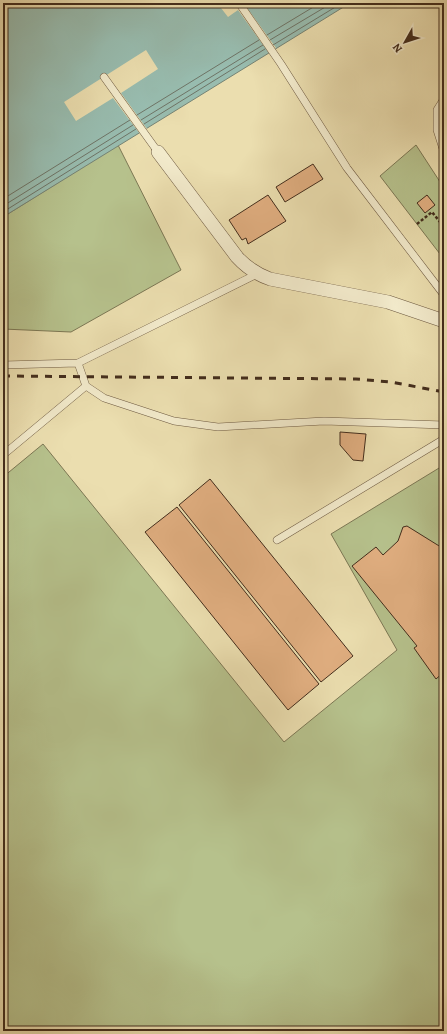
<svg xmlns="http://www.w3.org/2000/svg" width="447" height="1034" viewBox="0 0 447 1034" font-family="Alegreya,serif">
<style>
.green{fill:#b6c18c;stroke:#7c7754}
.water{fill:#98bcaf;stroke:#768374}
.pier{fill:#ebdeaf}
.lines{fill:none;stroke-linecap:round;stroke-linejoin:round}
.shore{stroke:#6e7466;stroke-width:1}
.building{fill:#e0ae80;stroke:#432d1c}
.lane-casing{stroke:#6d5941;stroke-width:8}
.street-casing{stroke:#6d5941;stroke-width:14}
.path{stroke:#432d1c;stroke-width:2.5;stroke-dasharray:3 2;stroke-linecap:butt}
.lane{stroke:#f2eacb;stroke-width:7}
.street{stroke:#f2eacb;stroke-width:13}
.rail{stroke:#432d1c;stroke-width:3;stroke-dasharray:7 7;stroke-linecap:butt}
</style>
<rect width="100%" height="100%" fill="#ebdeaf"/>
<filter id="stains"><feTurbulence type="fractalNoise" baseFrequency=".005" numOctaves="4"/><feColorMatrix values="0 0 0 0 .2 0 0 0 0 .09 0 0 0 0 .02 0 0 0 .5 -.17"/></filter>
<radialGradient id="worn" r=".72"><stop offset=".6" stop-color="#630" stop-opacity="0"/><stop offset="1" stop-color="#630" stop-opacity=".3"/></radialGradient>
<path class="green" d="M118,145L181,270L71,332L3,329V217Z
M416,145L444,188V252L440,254L380,176Z
M43,444L284,742L397,650L331,534L444,465V1031H3V477Z"/>
<path class="water" d="M3,3H350L3,217Z"/>
<path class="pier" d="M228,3H247L245,5L276,48L269,53L238,10L228,17L221,8Z
M146,50L158,69L121,93L147,129L140,134L113,98L76,121L64,102Z"/>
<g class="lines">
<path class="shore" d="M267,35L320,3
M270,40L332,3
M273,45L342,3
M137,115L259,40
M141,120L263,45
M144,124L265,49
M3,199L130,120
M3,206L133,125
M3,212L136,129"/>
</g>
<path class="building" d="M313,164L323,179L285,202L276,187Z
M268,195L286,221L248,244L246,238L242,240L229,220Z
M427,195L435,205L425,213L417,203Z
M340,432L366,434L363,461L353,460L340,445Z
M210,479L353,656L321,682L179,505Z
M177,507L319,684L288,710L145,532Z
M407,526L444,549V672L436,679L414,648L417,646L352,566L376,547L383,555L398,541L403,527Z"/>
<g class="lines">
<defs>
<path id="lane" d="M239,3L281,64L347,168L444,295
M104,77L158,152
M444,99L437,110V130L444,152
M78,363L257,274
M3,365L78,363L86,386L104,398L174,421L218,427L324,421L444,425
M3,455L86,386
M277,540L444,439"/>
<path id="street" d="M158,152L237,257C247,268 256,274 270,279L388,302L444,321"/>
</defs>
<use href="#lane" class="lane-casing"/>
<use href="#street" class="street-casing"/>
<path class="path" d="M417,224L432,212L444,227"/>
<use href="#lane" class="lane"/>
<use href="#street" class="street"/>
<path class="rail" d="M3,376L356,379L391,382L444,392"/>
</g>
<rect width="447" height="1034" fill="none" stroke="#ebdeaf" stroke-width="16"/>
<rect x="4" y="4" width="439" height="1026" fill="none" stroke="#432d1c" stroke-width="2"/>
<rect x="8" y="8" width="431" height="1018" fill="none" stroke="#432d1c"/>
<g transform="translate(405 42) rotate(231)" stroke="#f2eacb" stroke-width="3" paint-order="stroke">
<path d="M0-3L7 15L0 10L-7 15Z" fill="#432d1c"/>
<text y="-6" font-size="11" font-weight="bold" text-anchor="middle" fill="#432d1c">N</text>
</g>
<rect width="100%" height="100%" filter="url(#stains)"/>
<rect width="100%" height="100%" fill="url(#worn)"/>
</svg>
